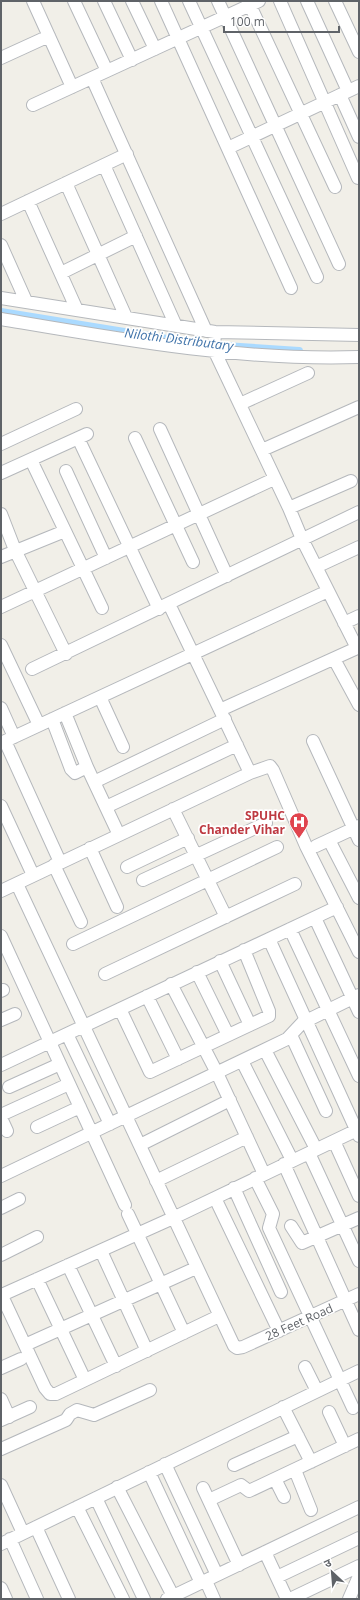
<svg xmlns="http://www.w3.org/2000/svg" width="360" height="1600" viewBox="0 0 360 1600" font-family="'Open Sans','Noto Sans Devanagari',sans-serif">
<style>
.lines{fill:none;stroke-linecap:round;stroke-linejoin:round}
.canal{stroke:#aadaff;stroke-width:8}
.minor-casing{stroke:#b5b8bc;stroke-width:14}
.minor{stroke:#fff;stroke-width:12}
.labels{text-anchor:middle;dominant-baseline:central;stroke-width:3.5;stroke-linejoin:round;paint-order:stroke}
.health-label{font-size:12px;font-weight:bold;fill:#be3a42;stroke:#fff;text-anchor:end}
.street-label{font-size:12px;fill:#5f6368;stroke:#fff}
.water-label{font-size:13px;font-style:italic;fill:#4174aa;stroke:#fff}
</style>
<rect width="100%" height="100%" fill="#f1efe8"/>
<g class="lines">
<path class="canal" d="M1,312L192,343
M209,345L299,351"/>
<defs>
<path id="minor" d="M33,1L72,87
M74,1L107,71
M104,1L132,60
M132,1L155,49
M161,1L291,288
M189,1L317,277
M218,1L339,264
M248,1L335,187
M280,1L358,178
M307,1L348,91
M335,1L359,52
M1,58L49,36
M92,78L206,331
M340,95L359,137
M33,105L259,1
M228,148L359,86
M104,165L176,326
M66,183L126,317
M28,201L77,310
M1,214L127,154
M1,245L26,301
M61,273L136,236
M1,298L215,332L359,335
M1,319C119,339 239,361 359,357
M240,404L308,373
M160,429L227,576
M78,438L159,609
M135,438L193,562
M1,444L76,409
M262,450L359,407
M31,460L102,608
M66,471L106,558
M1,473L87,434
M289,508L351,481
M1,514L15,550L66,654
M1,557L65,531
M316,567L359,547
M169,604L220,710
M1,607L274,479
M344,623L359,616
M1,645L39,725
M334,659L359,705
M32,669L359,512
M100,697L123,747
M1,708L14,737
M65,713L87,767
M52,719L71,769L75,773L87,767L119,835
M5,741L60,862
M313,741L359,840
M1,743L328,591
M250,773L270,766L273,770L306,846L359,952
M94,782L225,719
M1,806L33,875
M106,807L237,745
M173,809L226,917
M329,840L359,898
M316,846L359,826
M90,848L117,907
M54,865L81,922
M127,867L188,838
M143,880L266,823
M17,884L234,1346L237,1348L243,1347L359,1294
M1,891L250,773L220,710L357,648L302,539L289,508L214,350L215,332
M315,918L359,1012
M290,929L359,1076
M1,936L125,1205
M269,939L359,1136
M73,944L277,847
M220,961L250,1025
M197,972L228,1035
M105,974L295,884
M171,984L217,1073L264,1174
M1,991L3,990
M147,996L178,1059
M120,1009L150,1072L269,1016V1011L244,950
M1,1020L15,1014
M67,1034L110,1124
M291,1035L326,1111
M265,1050L316,1149
M242,1061L292,1160
M1,1065L337,907
M9,1087L60,1064
M1,1115L69,1084
M1,1118L7,1131
M37,1127L80,1107
M334,1141L359,1196
M140,1145L230,1100
M309,1153L359,1261
M284,1164L359,1330
M1,1176L287,1039L302,1023L359,995
M255,1178L273,1214L269,1228L353,1408
M156,1181L247,1137
M234,1188L281,1292
M215,1198L279,1331
M1,1208L19,1199
M128,1214L184,1333
M291,1226L302,1243L359,1218
M101,1251L147,1351
M1,1255L37,1237
M68,1265L116,1366
M37,1279L85,1380
M219,1316L56,1394H50L45,1388L2,1296L4,1294L173,1218L359,1129
M25,1345L196,1268
M305,1367L317,1391
M1,1368L21,1359
M1,1399L9,1417
M283,1407L311,1462
M329,1412L345,1446
M1,1420L30,1407
M1,1449L66,1420L70,1414L77,1410L94,1415L150,1390
M165,1464L217,1575
M234,1465L298,1436
M295,1470L311,1510
M149,1472L201,1583
M275,1479L284,1497
M1,1485L23,1533
M117,1487L173,1596
M203,1488L239,1565
M96,1498L144,1599
M209,1500L241,1485L249,1491L359,1439
M77,1507L123,1599
M36,1527L69,1599
M10,1539L37,1599
M1,1544L359,1371
M265,1552L287,1599
M277,1577L359,1538
M206,1581L214,1599
M1,1588L6,1599
M167,1599L359,1507
M290,1599L359,1566
M349,1599L359,1576"/>
</defs>
<use href="#minor" class="minor-casing"/>
<use href="#minor" class="minor"/>
</g>
<defs>
<symbol id="hospital-pin" viewBox="-11 -11 22 30"><path d="M0 17L-7.5 6A9.5 9.5 0 1 1 7.5 6Z" fill="#e0444e" stroke="#fff"/><path d="M-5-5h3v3.5h4V-5h3V5h-3V1.5h-4V5h-3Z" fill="#fff"/></symbol>
</defs>
<g fill-rule="evenodd">
<use href="#hospital-pin" x="288" y="811" width="22" height="30"/>
</g>
<g class="labels">
<g class="health-label">
<text x="285" y="815">SPUHC<tspan x="285" dy="14">Chander Vihar</tspan></text>
</g>
<g class="street-label">
<text transform="translate(299 1322) rotate(-24)">28 Feet Road</text>
</g>
<g class="water-label">
<text transform="translate(179 339) rotate(7)">Nilothi Distributary</text>
</g>
</g>
<rect width="360" height="1600" fill="none" stroke="#5f6368" stroke-width="4"/>
<g transform="translate(332 1572) rotate(334)" stroke="#ffffff" stroke-width="3" paint-order="stroke">
<path d="M0-3L7 15L0 10L-7 15Z" fill="#5f6368"/>
<text y="-6" font-size="11" font-weight="bold" text-anchor="middle" fill="#5f6368">उ</text>
</g>
<path d="M224 26v6h115v-6" fill="none" stroke="#5f6368" stroke-width="2"/>
<text x="230" y="26" font-size="12" fill="#5f6368" stroke="#ffffff" stroke-width="3" paint-order="stroke">100 m</text>
</svg>
